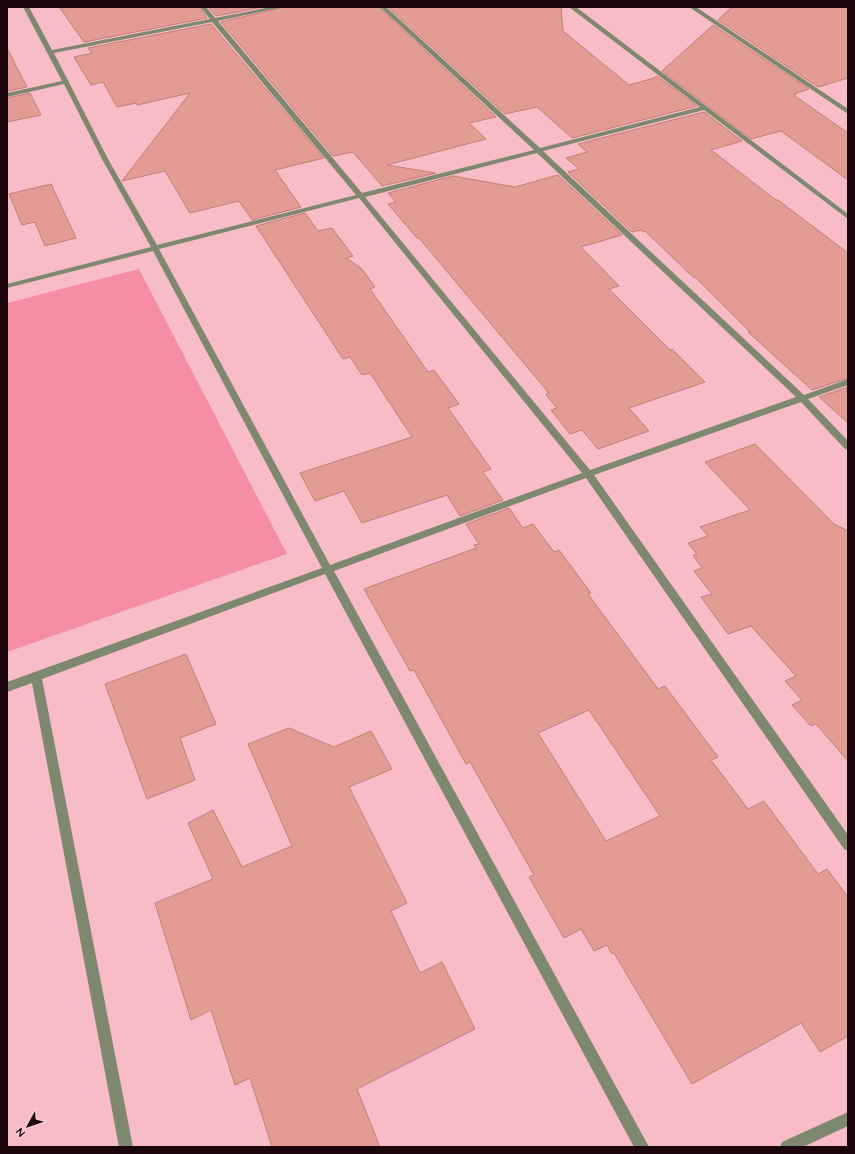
<svg xmlns="http://www.w3.org/2000/svg" width="855" height="1154" viewBox="0 0 855 1154" font-family="Quicksand,sans-serif">
<style>
.green{fill:#f58ea3}
.building{fill:#e29c93;stroke:#c27f76;fill-rule:evenodd}
.lines{fill:none;stroke-linecap:round;stroke-linejoin:round}
.minor{fill:#7d886f;fill-rule:evenodd}
</style>
<rect width="100%" height="100%" fill="#f7bcc6"/>
<path class="green" d="M139,269L287,554L7,652V303Z"/>
<path class="building" d="M59,7H199L207,18L84,42Z
M208,7H263L216,16Z
M284,7H379L496,117L469,123L486,139L387,165L436,173L382,186L353,152L333,156L221,22Z
M388,7H561L563,31L629,85L654,78L657,76L697,106L572,138L537,107L505,114Z
M732,7H848V78L818,87L718,20Z
M211,24L324,158L275,170L301,207L252,220L239,201L190,213L165,171L122,181L190,93L137,105L136,103L117,107L103,82L91,85L74,57L92,53L88,48Z
M713,25L809,89L794,94L796,95L795,96L848,133V180L781,131L751,139L662,71Z
M7,48L27,87L7,91Z
M30,93L41,115L7,122V98Z
M704,112L742,141L711,150L776,200H778L848,253V378L812,390L748,332H750L695,277L694,278L645,231L643,232L641,230L632,232L568,172L579,169L566,158L587,152L578,144Z
M558,175L622,235L581,247L619,286L609,289L670,350L672,349L705,382L629,408L649,431L598,449L582,430L570,434L551,410L557,408L547,396L546,395L548,392L419,238H417L388,204L396,202L388,193L453,176L515,187Z
M51,184L76,238L45,246L35,222L22,225L9,194Z
M305,213L318,231L332,228L353,256L346,258L361,268L375,287L370,289L428,372L434,370L459,404L448,408L491,469L483,472L503,500L460,516L447,495L362,523L344,491L315,501L300,473L412,437L370,373L362,375L350,357L343,359L256,226Z
M848,387V423L819,397Z
M755,444L834,524L848,531V761L816,724L811,726L792,705L802,700L785,681L796,676L751,626L728,634L701,597L712,594L694,571L702,568L693,555L697,554L688,543L708,536L700,527L750,510L705,462Z
M509,508L523,528L533,524L554,552L559,550L591,593L588,594L658,689L665,686L718,757L711,760L748,809L764,801L818,874L827,869L848,897V1036L820,1052L801,1023L692,1084L614,953L612,954L607,945L594,951L581,929L564,938L529,877L534,875L470,762L466,764L414,670L410,671L364,589L476,548L474,545L479,544L466,524ZM589,710L660,816L606,841L538,733Z
M186,654L216,724L180,738L195,780L147,799L105,684Z
M289,728L334,747L371,731L392,769L349,787L407,903L391,911L420,973L442,962L475,1029L357,1089L380,1147H272L250,1078L235,1085L211,1010L191,1020L155,903L213,879L188,823L213,810L242,867L292,846L248,744Z"/>
<g class="lines">
<path class="minor" d="M23,7H29L52,50L210,19L200,7H206L215,18L271,7H283L218,21L362,193L534,150L380,7H386L540,148L700,107L569,7H576L848,214V219L704,110L543,151L804,395L848,379V385L808,399L848,441V450L845,449L801,402L594,475L848,835V851L844,849L586,478L334,571L649,1147H634L325,574L42,679L133,1147H119L32,683L7,692V682L322,568L153,251L7,288V284L151,247L102,159L64,84L7,97V93L62,81ZM212,22L356,195L157,245L108,159L54,53ZM537,153L796,397L590,470L365,197ZM359,198L582,473L330,565L159,249Z
M689,7H696L848,109V114Z
M848,1112V1126L803,1147H780L782,1142Z"/>
</g>
<rect width="855" height="1154" fill="none" stroke="#1d060b" stroke-width="16"/>
<g transform="translate(28 1126) rotate(230)" stroke="#faced5" stroke-width="3" paint-order="stroke">
<path d="M0-3L7 15L0 10L-7 15Z" fill="#1d060b"/>
<text y="-6" font-size="11" font-weight="bold" text-anchor="middle" fill="#1d060b">N</text>
</g>
</svg>
